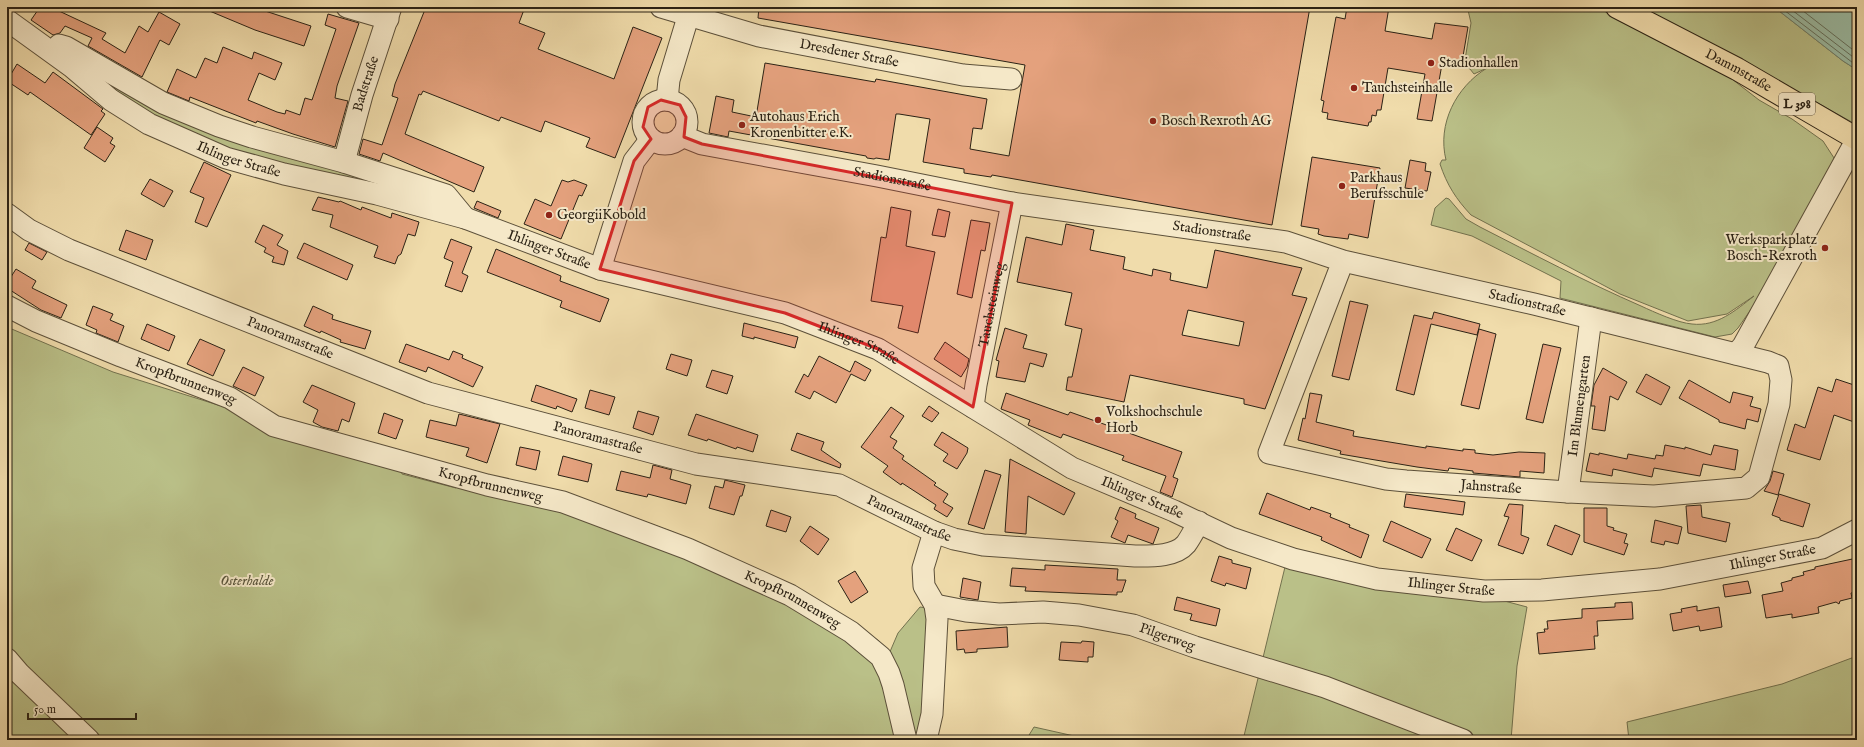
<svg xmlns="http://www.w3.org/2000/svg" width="1864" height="747" viewBox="0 0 1864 747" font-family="'IM FELL English',serif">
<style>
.green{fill:#bac088;stroke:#72714e}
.water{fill:#9bbca4;stroke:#6e7e6b}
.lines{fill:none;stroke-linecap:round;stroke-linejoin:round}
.shore{stroke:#636f5c;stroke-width:1}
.building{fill:#e4a17d;stroke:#2b2215;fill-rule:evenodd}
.minor-casing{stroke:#5c503a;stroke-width:23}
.major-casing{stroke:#2b2215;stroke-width:24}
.minor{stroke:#f5e8c8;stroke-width:21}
.major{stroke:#f0dcab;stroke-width:22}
.marked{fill:#d62828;fill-opacity:0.2;stroke:#d62828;stroke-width:3;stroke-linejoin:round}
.poi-dot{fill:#8f2418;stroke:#f5e8c8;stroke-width:1.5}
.labels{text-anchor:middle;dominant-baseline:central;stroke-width:4;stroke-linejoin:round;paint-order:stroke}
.shield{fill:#f5e8c8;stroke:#685d4b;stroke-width:1}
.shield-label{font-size:13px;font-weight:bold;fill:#2b2215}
.street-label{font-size:14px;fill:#2b2215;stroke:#f5e8c8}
.poi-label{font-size:14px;fill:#2b2215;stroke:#f5e8c8;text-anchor:start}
.park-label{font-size:14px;font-style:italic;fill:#565138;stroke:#f5e8c8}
</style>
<rect width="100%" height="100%" fill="#f0dcab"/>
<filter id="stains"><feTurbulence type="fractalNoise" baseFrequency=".005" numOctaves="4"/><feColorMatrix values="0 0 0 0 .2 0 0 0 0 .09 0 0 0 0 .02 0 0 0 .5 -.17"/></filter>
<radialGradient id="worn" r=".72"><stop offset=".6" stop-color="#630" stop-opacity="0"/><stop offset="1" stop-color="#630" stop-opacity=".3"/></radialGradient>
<path class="green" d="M1469,7H1595L1636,26L1719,69L1759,100L1792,119L1823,141L1834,158V165L1770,282L1738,328L1732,334L1715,337L1560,298L1561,281L1472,236L1431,225L1435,208L1446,198L1449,199L1466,219L1480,227C1533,254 1586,282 1641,306C1654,312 1678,323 1692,324C1717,327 1736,310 1754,296L1727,314L1688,321L1620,294L1471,215C1456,199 1447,185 1440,164L1442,160H1446C1437,124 1456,87 1487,68L1474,74L1470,69L1464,66L1471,23L1468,10Z
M1636,7H1774L1843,61L1857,70V125L1791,88Z
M68,54L142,98L446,202L224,150L144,113Z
M7,327L113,372L218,405L223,396L401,465L402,474L456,488L458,482L600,505L673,532L813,598L879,641L889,654L898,633L920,607L947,611L936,738L938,740H105L35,680L7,664Z
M1285,567L1448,586L1527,607L1517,666L1511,740H1243Z
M1857,656V740H1629L1627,722L1782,684Z
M7,677L11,679L73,740H7Z
M1034,727L1092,740H1026Z"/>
<path class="water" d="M1774,7H1857V70L1843,61Z"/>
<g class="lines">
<path class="shore" d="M1780,7L1857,66
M1788,7L1857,60
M1798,7L1857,53"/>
</g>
<path class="building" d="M40,7H62L59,11L106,33L102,39L125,53L139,26L148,32L159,12L180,24L169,45L160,40L142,77L88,46L92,38L65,26L60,33L53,35L31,20Z
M200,7H253L311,26L304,46L255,30Z
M426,7H525L519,23L545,33L538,49L614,79L633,27L662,38L615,158L586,147L590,138L545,121L541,132L501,117L499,121L423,91L421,95L419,94L405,134L484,167L474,192L383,153L380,161L359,154L363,139L382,145L398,98L392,96L395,84Z
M759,7H1310L1272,225L992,175L991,177L964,173V169L923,162L930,119L899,114H896L889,160L876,158L874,159L867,158L866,156L729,131L728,137L709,133L716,96L734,100L732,112L756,117L765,63L875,82L876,79L987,99L982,129L973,128L970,149L1009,156L1025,65L758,18Z
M1347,7H1389L1385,31L1432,39L1435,23L1468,27L1461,68L1442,64L1432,121L1417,119L1425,74L1388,68L1381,110H1377L1376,116L1372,115L1371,122H1369L1368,126L1327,119L1328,113L1322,112L1324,101L1321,100L1330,50L1336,17L1345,19Z
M328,14L359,23L337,86L335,98L348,101L335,147L293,134L257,121L256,123L190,97L189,101L167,92L177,69L196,78L205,58L217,63L223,47L252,59L254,52L282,63L275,80L259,73L248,100L277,112L285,114L286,110L300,115L305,98L312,100L336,29L325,25Z
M17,64L45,83L53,72L103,109L101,111L105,114L91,135L30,92L28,95L7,81Z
M97,127L113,138L110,143L115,146L105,162L84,148Z
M1312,157L1380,168L1368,238L1349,234L1348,239L1324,236L1318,234L1319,229L1301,226Z
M1410,160L1426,163L1425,171L1431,172L1427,191L1405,188Z
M204,162L231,175L207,227L195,222L204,198L190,192Z
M150,179L173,191L164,207L141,194Z
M562,180L568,182L574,180L587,185L582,196L579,195L561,239L524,224L535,199L551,206Z
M318,197L339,202L340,201L361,210L362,207L391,218L392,213L419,222L415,236L408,234L401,254L398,256L395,264L374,257L378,246L330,227L333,215L312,210Z
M477,201L501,211L498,218L474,208Z
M891,207L911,211L906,246L935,252L918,333L898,328L903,306L871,301L881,237L886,238Z
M938,209L950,212L945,237L932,235Z
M971,220L990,223L985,251L981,250L972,298L957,294Z
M1066,224L1094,230L1090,250L1125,257L1123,269L1152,276L1153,269L1171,273L1170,280L1207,288L1215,250L1302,268L1292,295L1307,298L1265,409L1244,404V399L1130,375L1124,402L1066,390L1068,377H1072L1082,329L1065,325L1072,293L1017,282L1026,237L1062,245ZM1188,310L1244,322L1239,346L1182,335Z
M263,225L283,235L277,245L288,251L284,265L272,262L274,257L264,252L266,248L255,242Z
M126,230L153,240L146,260L119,250Z
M451,239L472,247L462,273L468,276L462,292L445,286L453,262L444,258Z
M29,243L47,252L42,260L25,250Z
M304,243L353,265L347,280L297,258Z
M496,249L561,276L560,281L609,299L600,322L560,307L562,301L487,272Z
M16,269L36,281L32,288L67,305L61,318L41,310L7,288V283Z
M1350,301L1368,305L1349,380L1332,376Z
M93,306L113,314L110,320L124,326L118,342L96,333L97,330L86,325Z
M313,306L333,315L332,319L371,331L365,349L340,342L341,340L321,331L320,333L304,326Z
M1434,312L1480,324L1477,335L1431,324L1414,395L1396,390L1414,315L1432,319Z
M744,323L798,337L795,348L754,337V339L742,336Z
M147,324L175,336L169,351L141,339Z
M1005,328L1027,335L1023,348L1047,354L1043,367L1030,363L1025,382L996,377L999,361L996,360Z
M1479,329L1496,334L1479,409L1461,405Z
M200,339L225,350L213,376L187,364Z
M945,342L969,359L967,367L961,377L934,359Z
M406,344L449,360L453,351L463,355L462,358L483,367L473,387L428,367L426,372L399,362Z
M1543,344L1561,348L1543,423L1526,419Z
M671,354L692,360L687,376L666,369Z
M819,356L850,372L855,361L871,370L865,381L851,374L836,403L814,391L810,399L795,392L804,374L808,377Z
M243,367L264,377L255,396L233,386Z
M1603,368L1627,382L1618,400L1610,396L1605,431L1592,429L1595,406H1591L1594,385Z
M712,370L733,376L727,394L706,387Z
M1646,374L1670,387L1661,405L1636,392Z
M1836,379L1857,386V423L1834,415L1820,460L1787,450L1795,424L1805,428L1818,387L1832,392Z
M1689,380L1730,403L1733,392L1753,397L1750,406L1761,409L1758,422L1747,419L1745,429L1719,422V420L1679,398Z
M312,385L355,403L349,422L342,419L338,431L322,427L313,422L318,410L303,402Z
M536,385L577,399L572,412L557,406L556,409L531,401Z
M590,390L615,397L609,415L585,408Z
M1006,393L1068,415L1070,412L1182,452L1173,477L1178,479L1172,497L1160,492L1166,476L1122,460L1124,456L1063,434L1061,438L1028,425L1030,420L1001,409Z
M1310,393L1322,395L1316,422L1354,431L1353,436L1426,448V446L1463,451V449L1475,450V453L1493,455L1519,452L1545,453L1544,473L1520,471V477L1473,473V471L1449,468L1448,471L1417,467L1340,454L1341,451L1298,440L1303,418L1305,419Z
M929,406L939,413L932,422L922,416Z
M891,407L904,416L890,437L897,441L893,448L904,456L902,459L936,483L934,485L948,494L943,502L953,508L947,517L934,509L936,505L902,483L901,485L883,472L888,466L861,447Z
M638,411L659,417L653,435L633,428Z
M384,413L403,420L396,439L378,433Z
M459,414L500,424L487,463L466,456L469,448L426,437L430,420L456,426Z
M696,414L758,435L753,452L737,447L736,449L708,439L707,441L688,435Z
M942,432L968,448L967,453L957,469L943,461L948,454L934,445Z
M797,433L824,442L821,450L841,464L840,468L791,450Z
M1665,445L1685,449V447L1711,455L1714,445L1738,450L1735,470L1703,464L1700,476L1654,468L1652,477L1613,469L1612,476L1586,471L1590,453L1599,455V453L1627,459L1628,454L1655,459L1656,455L1663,456Z
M520,447L540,451L536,470L516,465Z
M563,456L592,464L588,482L558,475Z
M1010,459L1075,493L1064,515L1028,496L1026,534L1005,532Z
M653,465L672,470L670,479L691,485L686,504L648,494L647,497L616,490L621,471L650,478Z
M985,470L1001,475L984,529L968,524Z
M1773,471L1784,474L1778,495L1764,491L1770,481Z
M725,480L745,485L742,496H740L734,515L709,508L715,486L723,488Z
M1267,493L1310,510L1311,507L1331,514L1330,517L1350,525L1349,527L1369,535L1361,558L1321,540L1322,537L1259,514Z
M1406,494L1465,502L1463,515L1404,507Z
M1779,494L1810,504L1803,527L1780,520V518L1772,515Z
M1509,504L1523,505L1521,535L1529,538L1523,554L1498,545L1509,517L1504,516Z
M1701,505L1702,517L1730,523L1726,542L1688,533L1686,506Z
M1120,507L1136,514L1135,518L1159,528L1153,544L1128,535L1125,543L1111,537L1118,521L1115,519Z
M1584,508H1607V526L1614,528L1613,530L1627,534L1624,543L1628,544L1624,555L1584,542Z
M771,510L791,517L786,532L766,526Z
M1655,520L1682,527L1678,544L1665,541L1664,545L1651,542Z
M1391,521L1431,539L1422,558L1383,541Z
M1555,525L1580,535L1572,555L1547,545Z
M810,526L829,539L818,555L800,541Z
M1456,528L1482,540L1472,561L1446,550Z
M1219,556L1232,560V563L1251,568L1246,589L1226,583L1225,586L1211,581Z
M1857,558V592L1851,593L1852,598L1840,601L1839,604L1836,602L1818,607L1819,613L1792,618V614L1766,618L1762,595L1783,591L1781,583L1792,580V578L1804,575L1803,572L1815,569V567Z
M1045,565L1118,569L1117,580H1126L1122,592H1117V595L1025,591L1026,587L1010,586L1012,568L1045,570Z
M855,571L868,592L851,603L838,581Z
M963,578L981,582L978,600L960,597Z
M1748,581L1751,593L1725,597L1723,585Z
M1177,597L1220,609L1216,626L1190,620L1192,614L1174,610Z
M1632,602L1633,619L1597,621L1598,636H1594L1595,649L1539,654L1537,633L1545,632L1544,629H1548L1547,621L1582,618V609L1615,607V603Z
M1697,606V611L1719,607L1722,627L1700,631L1699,626L1673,631L1670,614L1682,612L1681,609Z
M1007,627L1008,647L977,649V652L965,653L964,649L957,650L956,631Z
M1082,641L1094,642L1093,657H1088V662L1059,660L1061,642L1081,643Z"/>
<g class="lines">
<defs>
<g id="minor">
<path d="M347,7L388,19"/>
<path id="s1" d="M661,7L759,36L963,75L1011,79"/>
<path id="s2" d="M7,20L72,67L111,100L149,124L226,158L284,174L377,194L465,218L600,269L785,313L878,349L1072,468L1174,511L1231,538L1293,559L1377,579L1484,591L1542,590L1660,579L1822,548L1857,530"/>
<path d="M59,45L66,47L163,103L219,126L252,137L344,162L446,195L465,218"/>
<circle cx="665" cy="122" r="22"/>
<path d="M667,100L669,80L691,7"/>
<path id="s3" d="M682,136L702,144L877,176L1012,203L1286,242L1343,261L1534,304L1768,362L1778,366L1781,380L1779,404L1759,477L1746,488L1654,496L1568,492L1406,481L1386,479L1269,453L1343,261"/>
<path id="s4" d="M344,162L362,95L391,7"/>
<path id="s5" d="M7,214L29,230L69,250L428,393L696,464L839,485L934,532L954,539L983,545L1135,556C1151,556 1175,557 1186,544C1191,537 1195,529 1199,522"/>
<path d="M600,269L634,161L651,139"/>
<path id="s6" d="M7,306L36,321L121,356L230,398L274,426L487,485L563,502L688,549L790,595L851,632L881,657L889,673L893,685L906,740"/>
<path d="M1736,354L1743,346L1857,139"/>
<path id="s7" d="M973,407L976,385L1012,203"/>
<path id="s8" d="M1568,492L1591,318"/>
<path id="s9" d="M935,605L966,611L999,614L1043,612L1079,615L1133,625L1195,647L1325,687L1463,740"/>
<path d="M7,659L19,673L89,740"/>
<path d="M926,740L932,714L937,619L935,605L924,586L923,568L934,532"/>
</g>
<g id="major">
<path id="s10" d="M1617,7L1737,69L1857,139"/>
</g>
</defs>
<use href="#minor" class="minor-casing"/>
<use href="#major" class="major-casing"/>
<use href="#minor" class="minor"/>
<use href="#major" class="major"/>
</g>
<path class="marked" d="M661,100L680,105L686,117L684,137L702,144L1012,203L973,407L878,349L785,313L600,269L634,161L651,139L643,127L648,107Z"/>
<g class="poi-dot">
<circle cx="1431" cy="63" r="4"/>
<circle cx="1354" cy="88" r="4"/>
<circle cx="1153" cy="121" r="4"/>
<circle cx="742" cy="125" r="4"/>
<circle cx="1342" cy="186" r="4"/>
<circle cx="549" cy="215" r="4"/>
<circle cx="1825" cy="248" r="4"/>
<circle cx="1098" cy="420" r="4"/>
</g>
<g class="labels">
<rect class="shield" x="1779" y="93" width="36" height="22" rx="3"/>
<g class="shield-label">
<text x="1797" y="104">L 398</text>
</g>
<g class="street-label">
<text stroke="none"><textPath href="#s1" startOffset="194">Dresdener Straße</textPath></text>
<text stroke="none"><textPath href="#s10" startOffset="137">Dammstraße</textPath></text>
<text stroke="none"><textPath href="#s4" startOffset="81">Badstraße</textPath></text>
<text stroke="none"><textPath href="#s2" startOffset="273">Ihlinger Straße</textPath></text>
<text stroke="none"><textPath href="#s3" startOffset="215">Stadionstraße</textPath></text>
<text stroke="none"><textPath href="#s3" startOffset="539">Stadionstraße</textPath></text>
<text stroke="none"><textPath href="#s2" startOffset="597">Ihlinger Straße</textPath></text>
<text stroke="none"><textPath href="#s3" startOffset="863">Stadionstraße</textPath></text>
<text stroke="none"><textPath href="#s7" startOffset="104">Tauchsteinweg</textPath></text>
<text stroke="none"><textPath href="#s5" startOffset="310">Panoramastraße</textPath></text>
<text stroke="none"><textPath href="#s2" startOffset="921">Ihlinger Straße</textPath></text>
<text stroke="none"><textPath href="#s6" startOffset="194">Kropfbrunnenweg</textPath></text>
<text stroke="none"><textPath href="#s8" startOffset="87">Im Blumengarten</textPath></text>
<text stroke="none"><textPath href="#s5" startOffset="634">Panoramastraße</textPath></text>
<text stroke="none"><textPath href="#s6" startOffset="518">Kropfbrunnenweg</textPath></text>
<text transform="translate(1491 487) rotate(4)">Jahnstraße</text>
<text stroke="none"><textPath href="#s2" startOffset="1245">Ihlinger Straße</textPath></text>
<text stroke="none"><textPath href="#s5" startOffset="958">Panoramastraße</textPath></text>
<text stroke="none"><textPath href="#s2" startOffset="1893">Ihlinger Straße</textPath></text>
<text stroke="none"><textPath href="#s2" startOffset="1569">Ihlinger Straße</textPath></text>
<text stroke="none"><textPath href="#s6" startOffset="842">Kropfbrunnenweg</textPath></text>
<text stroke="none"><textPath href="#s9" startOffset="236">Pilgerweg</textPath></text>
</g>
<g class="poi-label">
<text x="1439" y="63">Stadionhallen</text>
<text x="1362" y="88">Tauchsteinhalle</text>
<text x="750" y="117">Autohaus Erich<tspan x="750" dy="16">Kronenbitter e.K.</tspan></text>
<text x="1161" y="121">Bosch Rexroth AG</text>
<text x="1350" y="178">Parkhaus<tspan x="1350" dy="16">Berufsschule</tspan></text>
<text x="557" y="215">GeorgiiKobold</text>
<text x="1817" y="240" text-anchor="end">Werksparkplatz<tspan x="1817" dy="16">Bosch-Rexroth</tspan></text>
<text x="1106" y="412">Volkshochschule<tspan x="1106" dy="16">Horb</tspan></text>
</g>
<g class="park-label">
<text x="247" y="581">Osterhalde</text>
</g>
</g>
<rect width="1864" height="747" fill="none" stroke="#f0dcab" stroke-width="24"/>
<rect x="8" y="8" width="1848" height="731" fill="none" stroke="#2b2215" stroke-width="2"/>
<rect x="12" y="12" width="1840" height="723" fill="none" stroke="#2b2215"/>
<path d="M28 713v6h108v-6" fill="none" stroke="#2b2215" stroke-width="2"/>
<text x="34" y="713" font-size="12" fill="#2b2215" stroke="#f5e8c8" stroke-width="3" paint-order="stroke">50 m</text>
<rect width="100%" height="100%" filter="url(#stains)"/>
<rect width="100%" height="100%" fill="url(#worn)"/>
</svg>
